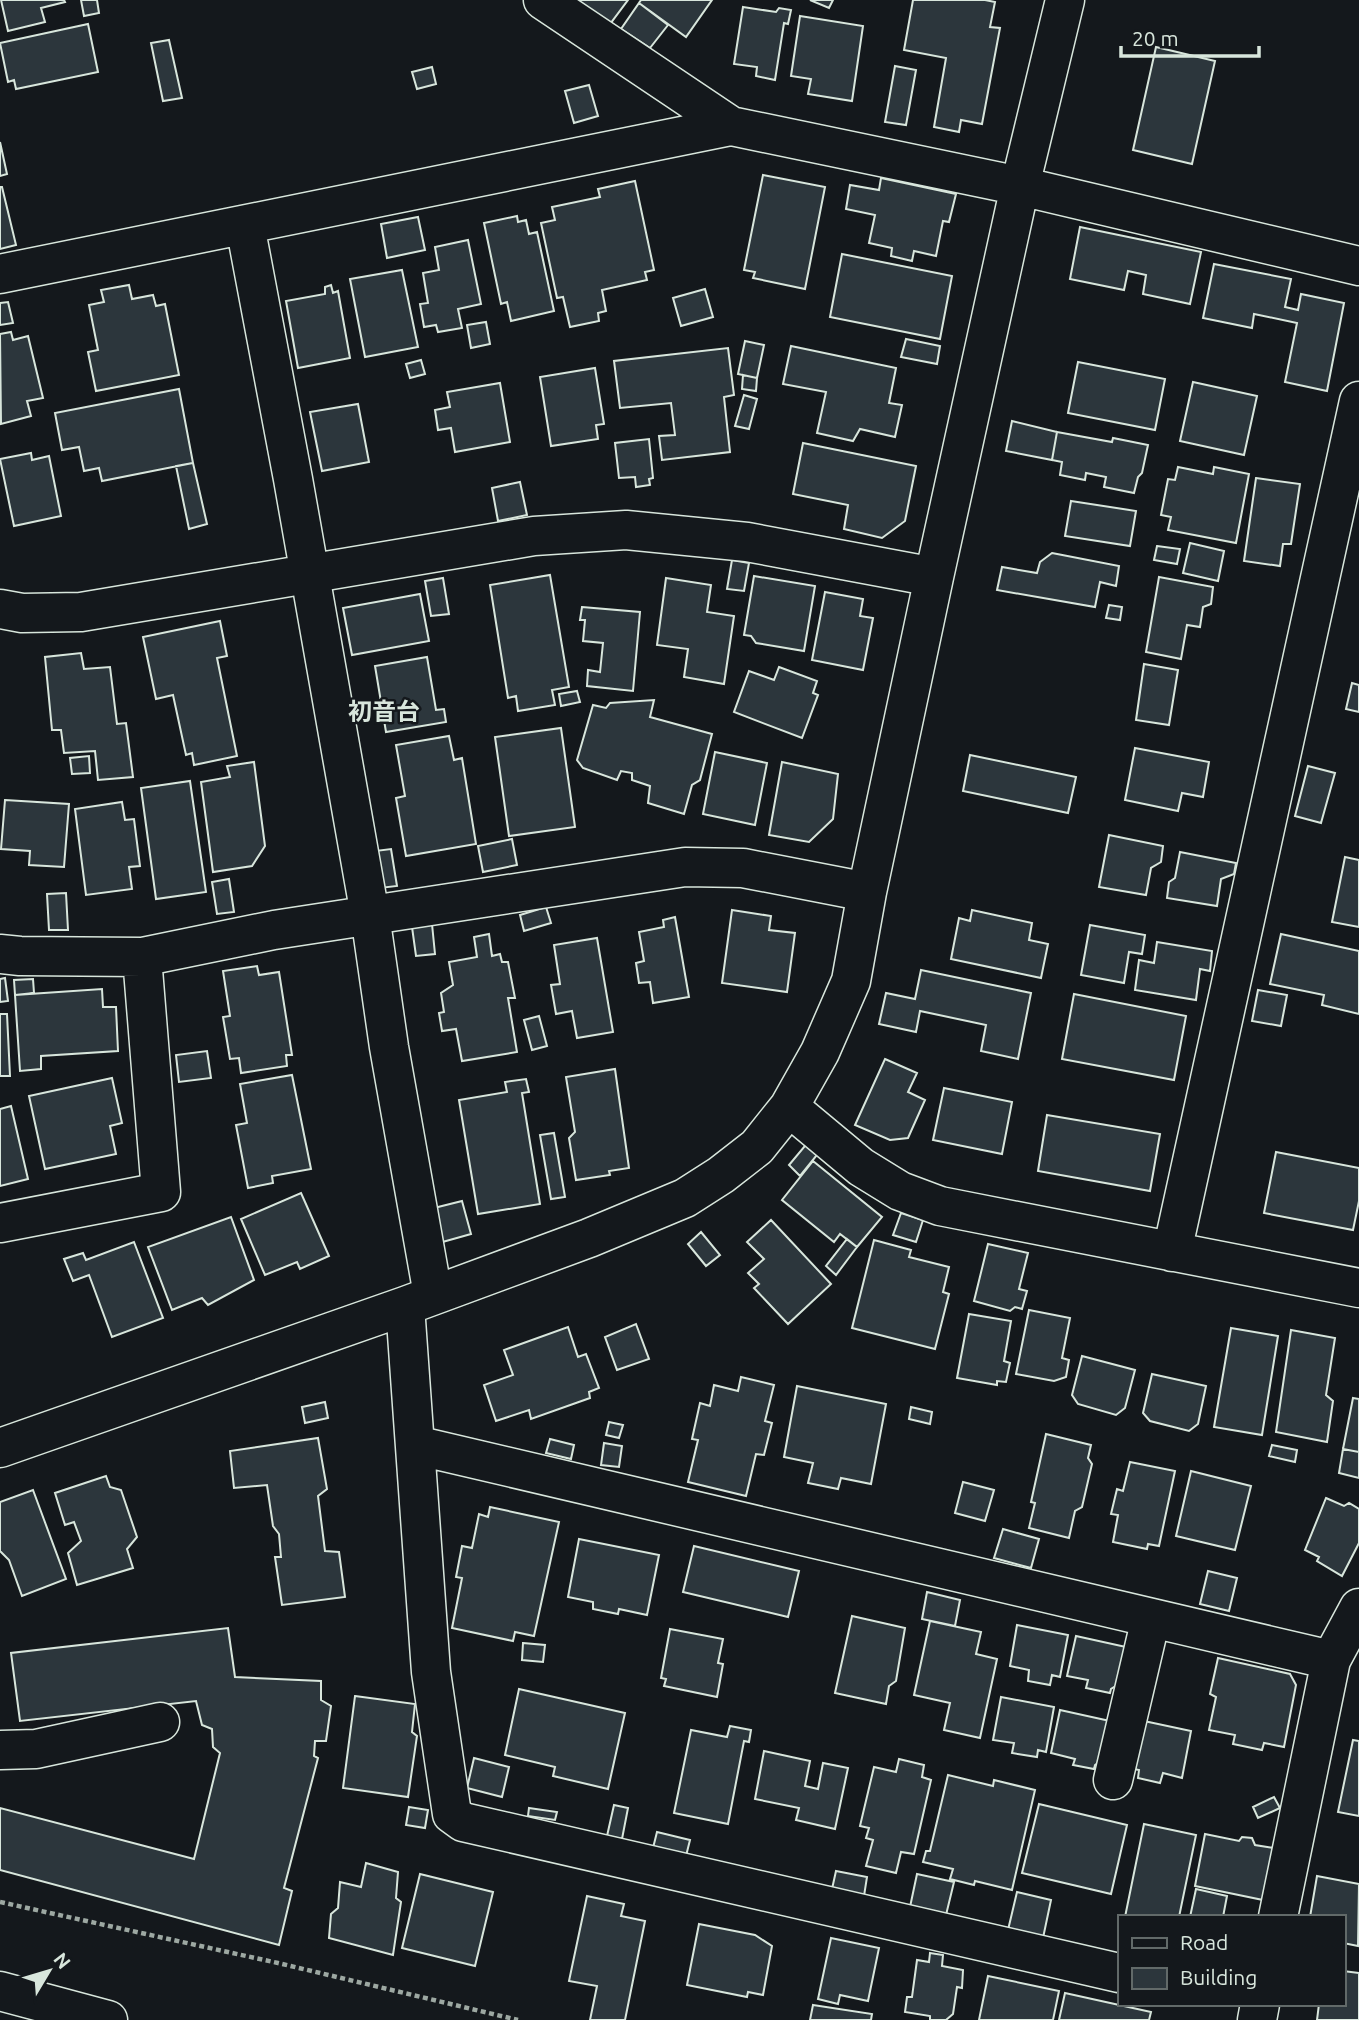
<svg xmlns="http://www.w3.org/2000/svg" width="1359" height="2020" viewBox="0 0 1359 2020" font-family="Ubuntu,'Noto Sans JP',sans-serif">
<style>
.building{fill:#2c363c;stroke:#d8e6dc;stroke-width:2}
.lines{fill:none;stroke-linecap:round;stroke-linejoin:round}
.minor-casing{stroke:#d8e6dc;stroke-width:41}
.highway-casing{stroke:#d8e6dc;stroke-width:41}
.path{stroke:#9da8a2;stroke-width:4.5;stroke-dasharray:5 3.5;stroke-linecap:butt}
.minor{stroke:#14181c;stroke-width:38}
.highway{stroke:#14181c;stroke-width:38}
.labels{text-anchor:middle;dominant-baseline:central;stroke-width:5;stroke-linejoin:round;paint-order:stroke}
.quarter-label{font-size:24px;font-weight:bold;fill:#d8e6dc;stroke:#14181c}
</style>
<rect width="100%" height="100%" fill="#14181c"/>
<path class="building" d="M1,0H64L65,2L41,8L45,22L8,31Z
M81,0H97L99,13L84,16Z
M577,0H628L610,24Z
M641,0H712L686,37L639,3Z
M810,0H833L829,8Z
M913,0H985L995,2L990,27L1000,28L982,124L961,120L959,132L934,127L946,58L904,50Z
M639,3L668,25L650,48L621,29Z
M743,7L776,12L779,8L791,10L788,24L784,23L775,80L756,76L757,67L734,64Z
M800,16L863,26L852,101L808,94L811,79L791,76Z
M88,24L98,72L16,89L14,80L8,82L0,43Z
M169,40L182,98L163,101L151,43Z
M1156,47L1215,61L1192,164L1133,150Z
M895,66L916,70L906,125L885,122Z
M432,67L436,84L417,89L412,72Z
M589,85L598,116L574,123L565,91Z
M0,142L7,174L0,176Z
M763,175L825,187L805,289L753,278L755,272L744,270Z
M881,178L956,194L949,222L943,221L936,256L914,251L912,261L891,256L892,248L869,243L875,215L846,209L850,185L879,190Z
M635,181L654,270L645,272L647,280L602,290L606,311L598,313L599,321L570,327L563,297L557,298L541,223L555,220L552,207L600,197L598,189Z
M0,187H2L16,245L0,249Z
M517,216L518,222L526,220L529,234L537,232L554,311L511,321L507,302L501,304L484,223Z
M418,217L425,250L387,258L381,224Z
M1080,227L1201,252L1190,304L1143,294L1146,275L1128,271L1124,290L1070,279Z
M468,240L481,304L458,309L462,328L438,332L436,325L424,327L420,304L428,303L423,273L439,270L435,247Z
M842,254L952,276L940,339L830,317Z
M1214,264L1291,279L1285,307L1298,310L1301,294L1344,303L1327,391L1285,382L1297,323L1254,314L1252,328L1203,318Z
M402,270L418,347L365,357L350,279Z
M129,285L132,299L153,295L156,306L165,304L179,375L96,391L88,352L98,350L89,305L104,302L101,290Z
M331,285L333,293L338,291L350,358L298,368L286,301L325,294V287Z
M705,289L713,317L681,326L673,298Z
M8,302L13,323L0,325V303Z
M486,322L490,344L471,348L467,325Z
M11,332L13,340L28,336L43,398L27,401L31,416L1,424L0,334Z
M906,339L940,346L937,364L901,357Z
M745,341L764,345L757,378L738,374Z
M791,346L896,368L889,403L902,405L895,437L860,429L853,441L817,433L826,392L783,384Z
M728,348L734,395L724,397L730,452L662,460L659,436L675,435L671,403L620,408L614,361Z
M421,360L425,374L410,378L406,364Z
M1078,362L1165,379L1155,430L1068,413Z
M595,368L604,424L596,425L598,439L551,446L540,377Z
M743,375L757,378L756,391L742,389Z
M1193,382L1257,396L1244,455L1180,441Z
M500,383L510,442L455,452L451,428L438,430L435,410L450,407L447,392Z
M179,389L193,463L102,481L99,468L84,471L79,447L62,450L55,413Z
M744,395L757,399L749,429L735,426Z
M358,404L369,462L322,471L310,412Z
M1012,421L1057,432L1052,460L1006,451Z
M1057,432L1112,442L1113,438L1148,445L1142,473L1138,477L1134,493L1104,487L1106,477L1086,473L1085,480L1060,475L1062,462L1052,460Z
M649,439L653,478L649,479L650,485L636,487L635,477L619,478L615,443Z
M803,443L916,466L905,521L882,538L844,529L848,505L793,494Z
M31,453L32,460L49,456L61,516L14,526L0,459Z
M193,463L207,524L189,529L176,466Z
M1178,467L1213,474L1214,467L1249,474L1236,543L1168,530L1171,517L1161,515L1168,479L1175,480Z
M1256,478L1300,484L1291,544H1283L1280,566L1244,561Z
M520,482L527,515L498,521L492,488Z
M1071,501L1136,511L1130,546L1065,536Z
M1190,543L1224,551L1218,581L1183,573Z
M1157,546L1180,549L1177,564L1154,560Z
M1052,553L1119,566L1116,586L1100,582L1095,607L997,590L1002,567L1037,573L1040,562Z
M732,560L749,563L744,591L727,589Z
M550,575L569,687L552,690L555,705L518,711L516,696L508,698L490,585Z
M754,576L815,586L804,651L756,643L751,636L744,635Z
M1159,577L1213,587L1211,604L1203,607L1200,627L1187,625L1181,659L1146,652Z
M443,578L449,614L431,616L425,581Z
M666,578L711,585L707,612L734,616L724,684L684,677L688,649L657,645Z
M825,592L863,599L860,616L873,618L863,670L812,660Z
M420,594L429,641L352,655L343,608Z
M1109,605L1122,607L1120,620L1106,618Z
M582,607L640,612L633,691L587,686L588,670L600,672L603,643L583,641L585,620H580Z
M220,621L227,656L217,658L237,756L194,765L192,753L186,755L173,695L156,699L143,637Z
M81,653L84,669L110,667L117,724L126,723L133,777L98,780L95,751L64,753L61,730H52L45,657Z
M427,657L436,710L444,709L446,722L386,732L375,666Z
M1144,664L1178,670L1169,725L1136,720Z
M779,667L817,681L813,693L818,695L802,738L734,712L749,671L774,680Z
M1352,683L1359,685V712L1346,709Z
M577,691L580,702L561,706L559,694Z
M654,700L650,717L712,734L700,780L692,785L684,814L648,803L650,786L632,780V773L621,771L617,780L583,768L577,760L593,705L606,708L610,703Z
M561,728L575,827L509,836L495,737Z
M449,736L454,760L462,758L476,844L406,856L396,798L405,796L396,745Z
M1135,748L1209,762L1203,797L1182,793L1178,811L1125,800Z
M715,752L767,763L755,825L703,814Z
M970,755L1076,777L1068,813L963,791Z
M89,756L90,773L72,774L70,758Z
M254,762L265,846L252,866L213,872L201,782L230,777L227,766Z
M782,762L838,774L833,819L809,842L769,835Z
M1308,766L1335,773L1321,823L1295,816Z
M190,781L206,892L156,899L141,788Z
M5,800L69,804L64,867L29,865L30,851L1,849Z
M122,802L125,820L134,819L140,866L129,867L132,889L86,895L75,809Z
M1109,835L1163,846L1161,862L1151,868L1146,895L1099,887Z
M512,839L517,865L483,872L478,846Z
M391,849L397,886L380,888L375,851Z
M1180,852L1236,863L1234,874L1221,879L1217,906L1167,898L1169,882L1175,878Z
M1345,857L1359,860V927L1332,922Z
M229,879L234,912L217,914L212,882Z
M66,893L68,930H49L47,894Z
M546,907L551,923L524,931L520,915Z
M732,910L771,916L769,930L795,933L787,992L722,983Z
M972,910L1032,923L1029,940L1048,944L1041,978L951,959L959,918L970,921Z
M675,917L689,997L653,1003L650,982L639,983L636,963L644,961L639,932L664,927L663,920Z
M432,924L435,954L416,956L412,927Z
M1090,925L1145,935L1142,954L1129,952L1124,983L1081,975Z
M489,934L492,956L500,954L502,962H508L515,998H508L517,1052L462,1061L456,1029L442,1031L439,1013L444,1012L441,993L453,985L449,962L477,957L474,937Z
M1281,934L1359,951V1014L1322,1005L1324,995L1270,984Z
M597,938L613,1032L577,1038L572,1011L556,1014L551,985L560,984L554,945Z
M1157,942L1212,951L1210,971L1200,969L1196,1000L1135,990L1139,960L1154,963Z
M257,966L259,975L279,972L292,1055H286L287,1066L241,1073L239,1058L230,1059L223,1017L230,1016L223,971Z
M921,970L1031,993L1018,1059L981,1051L986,1025L920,1011L916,1032L879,1024L886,993L915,999Z
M5,978L8,1001L0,1002V979Z
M33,979L34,993L15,995L14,980Z
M102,989L103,1007H116L118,1051L41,1056V1069L20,1071L15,995Z
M1258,990L1287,995L1281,1026L1252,1021Z
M1074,994L1186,1016L1174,1080L1062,1059Z
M0,1014H7L10,1076H0Z
M539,1016L547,1046L532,1050L524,1020Z
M207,1051L211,1078L179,1082L176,1055Z
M885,1059L917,1073L908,1092L925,1100L908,1138L890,1140L855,1125Z
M615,1069L629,1168L609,1171L610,1175L576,1180L569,1138L575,1132L566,1077Z
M292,1075L311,1169L272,1176L273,1183L248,1188L236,1125L247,1123L240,1084Z
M112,1078L122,1123L110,1126L116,1154L45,1169L29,1096Z
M526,1079L529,1092L522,1093L540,1204L478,1214L459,1100L507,1092L505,1082Z
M944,1088L1012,1102L1002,1154L933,1140Z
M11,1106L28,1179L0,1186V1109Z
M1047,1115L1160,1134L1150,1191L1038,1171Z
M554,1133L565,1197L551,1199L540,1135Z
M809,1141L821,1150L800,1176L789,1165Z
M1276,1152L1359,1168V1201L1353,1230L1264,1213Z
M813,1161L882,1217L857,1247L840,1234L834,1242L782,1200Z
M301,1193L329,1256L300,1269L297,1262L265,1275L241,1219Z
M462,1201L471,1234L439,1243L430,1209Z
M901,1213L923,1220L916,1242L893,1235Z
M231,1217L254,1280L208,1305L202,1298L172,1310L148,1247Z
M771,1220L831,1284L788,1324L754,1288L759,1284L748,1273L764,1259L747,1242Z
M701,1232L720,1255L706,1266L688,1244Z
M847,1239L857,1247L836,1275L826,1266Z
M874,1240L911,1250L909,1257L949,1267L943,1292L949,1294L935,1349L852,1328Z
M134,1242L163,1318L112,1337L89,1275L73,1281L64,1259L83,1253L86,1260Z
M988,1244L1028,1253L1019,1289L1027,1291L1022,1309L1015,1307L1010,1311L974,1301Z
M1029,1310L1070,1318L1062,1358L1069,1360L1066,1377L1054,1381L1016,1374Z
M969,1314L1011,1321L1004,1361L1010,1363L1006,1382L997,1381V1385L957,1378Z
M636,1324L649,1359L617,1370L605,1337Z
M568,1327L578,1357L586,1354L599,1388L589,1392L590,1398L531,1419L529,1410L496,1421L484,1385L513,1375L504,1350Z
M1231,1328L1278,1336L1262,1435L1214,1427Z
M1291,1330L1335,1338L1326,1395L1333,1401L1327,1442L1276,1432Z
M1082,1356L1135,1370L1125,1408L1116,1415L1078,1404L1072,1395Z
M1152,1374L1206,1386L1198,1424L1189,1431L1150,1421L1143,1413Z
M741,1377L774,1385L765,1421L772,1423L764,1455L756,1454L746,1496L688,1482L698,1440L692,1439L700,1403L710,1406L714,1385L738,1391Z
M797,1386L886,1404L871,1484L841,1478L838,1489L808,1483L813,1463L784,1457Z
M1353,1398L1359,1399V1452L1343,1449Z
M325,1402L328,1418L305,1423L302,1407Z
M911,1407L932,1412L930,1424L909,1419Z
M609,1422L623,1425L619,1438L606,1435Z
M1046,1434L1091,1445L1088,1458L1092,1464L1082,1507L1075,1511L1069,1538L1029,1528L1035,1503L1031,1502Z
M318,1438L327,1489L318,1496L325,1551L339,1552L345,1597L282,1605L275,1557H281L279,1534L273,1526L267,1485L234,1488L230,1451Z
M550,1439L574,1445L571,1459L546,1453Z
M604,1443L622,1446L619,1467L601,1465Z
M1272,1445L1297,1450L1295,1462L1269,1456Z
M1343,1449L1359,1452V1478L1339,1473Z
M1130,1462L1175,1471L1159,1546L1148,1544L1147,1549L1113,1542L1118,1515L1111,1514L1117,1489L1123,1491Z
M1191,1471L1251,1486L1235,1550L1176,1536Z
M106,1476L110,1487L121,1490L137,1537L127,1549L133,1568L77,1585L68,1553L81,1541L74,1522L65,1525L55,1493Z
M963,1482L994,1490L985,1521L955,1513Z
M33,1490L66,1579L22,1596L9,1560L0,1551V1502Z
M1326,1498L1344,1506L1349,1503L1359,1509V1543L1342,1576L1317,1561L1319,1557L1305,1550Z
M490,1507L559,1522L534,1636L515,1632L513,1641L452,1628L462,1578L456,1577L462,1546L472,1548L479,1514L488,1517Z
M1003,1529L1039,1539L1031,1568L994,1558Z
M579,1539L659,1555L647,1615L619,1609L618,1614L593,1609V1602L568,1597Z
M694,1546L799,1571L788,1617L683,1592Z
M1208,1571L1237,1578L1229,1611L1200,1604Z
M927,1592L960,1600L955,1626L922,1619Z
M852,1616L905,1628L896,1681L889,1686L886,1704L835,1693Z
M930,1621L981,1632L976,1654L997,1659L980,1738L944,1730L950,1703L914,1695Z
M1017,1625L1068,1635L1060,1677L1052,1675L1050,1685L1028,1681L1029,1670L1010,1666Z
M228,1628L235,1677L321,1681V1700L331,1706L326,1741H315L314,1756L318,1758L284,1888L292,1891L279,1945L0,1870V1808L194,1859L220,1753L213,1747L212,1729L202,1725L196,1701L20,1721L11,1653Z
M670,1629L723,1639L718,1663L723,1664L717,1697L664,1686L666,1679L661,1678Z
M1076,1636L1126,1647L1119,1684L1111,1689L1110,1693L1086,1688L1088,1680L1067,1676Z
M523,1643L545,1645L543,1662L522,1660Z
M1218,1658L1290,1674L1296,1685L1284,1747L1264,1743L1262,1750L1233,1744L1235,1735L1209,1730L1216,1697L1210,1694Z
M519,1689L625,1713L608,1789L553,1776L555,1767L505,1755Z
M355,1696L415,1704L412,1732L417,1736L408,1797L343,1788Z
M1001,1697L1054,1707L1046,1752L1038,1750L1037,1757L1012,1753L1014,1743L993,1740Z
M1060,1710L1110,1721L1102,1760L1095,1765L1094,1769L1073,1765L1075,1759L1051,1753Z
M1144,1721L1191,1731L1182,1778L1163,1773L1160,1783L1138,1778L1139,1770L1134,1769Z
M730,1726L751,1730L749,1742L744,1741L728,1824L674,1813L691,1730L727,1737Z
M1353,1740L1359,1741V1816L1338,1812Z
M764,1751L810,1761L805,1786L818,1789L823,1763L848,1768L835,1829L796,1820L799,1808L755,1799Z
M474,1758L509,1767L502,1797L467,1788Z
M899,1759L924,1765L922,1777L931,1780L914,1854L901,1852L896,1873L866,1866L873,1840L866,1838L869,1828L860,1826L874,1767L896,1772Z
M948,1775L993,1786L994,1780L1035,1790L1012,1890L975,1881L974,1885L950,1879L953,1869L923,1862L926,1851H930Z
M1274,1797L1280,1808L1258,1818L1253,1807Z
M1039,1804L1127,1825L1111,1894L1022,1873Z
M614,1805L628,1808L622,1839L607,1836Z
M409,1807L428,1810L425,1828L406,1825Z
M529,1808L557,1812L555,1820L528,1816Z
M1144,1824L1196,1835L1179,1917H1125Z
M657,1832L690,1840L686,1856L653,1848Z
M1205,1834L1239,1841L1242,1837L1252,1838L1255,1845L1274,1848L1263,1900L1195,1886Z
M366,1863L398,1872L396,1898L401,1902L393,1955L329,1938L331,1914L338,1908L340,1882L361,1887Z
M836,1871L867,1877L864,1896L832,1889Z
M420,1874L493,1892L475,1966L402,1948Z
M917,1874L954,1882L946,1915L910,1907Z
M1317,1876L1359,1884L1358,1946L1343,1943V1917H1310Z
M1196,1889L1227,1896L1223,1917H1190Z
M1017,1892L1051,1900L1043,1938L1008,1930Z
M587,1896L624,1904L621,1916L645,1921L625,2020H590L597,1986L569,1981Z
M699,1924L755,1935L772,1946L763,1995L748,1992L747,1997L687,1985Z
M831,1938L879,1948L868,2001L840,1995L838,2004L818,1999Z
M930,1953L943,1955L942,1966L963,1970L962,1988L957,1987L953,2014L946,2020H930V2016L905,2012L907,1997H912L917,1960L929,1962Z
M1343,1971L1359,1973V2020H1317L1319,2004H1343Z
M988,1976L1059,1991L1053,2020H979Z
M1065,1993L1151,2012L1149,2020H1059Z
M813,2005L872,2014L871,2020H810Z"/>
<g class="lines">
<defs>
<path id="minor" d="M543,0L731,126L1020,186L1359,266
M245,225L293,479L370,915L389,1047L433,1295
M0,274L731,126
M0,609L22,613L81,612L534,536L626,530L747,542L934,577
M0,954L20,956L142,957L274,930L685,867L743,868L867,892
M789,1107L861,1167L900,1191L940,1206L1359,1288
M0,1223L161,1192L142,957
M1172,1252L1359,401
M405,1306L431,1672L452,1814L463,1822L1119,1973
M415,1445L1331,1660
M0,1448L405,1306L589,1238L685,1198L721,1175L757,1147L789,1107L820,1052L851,981L867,892L934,577L1020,186L1065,0
M0,1750L36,1749L160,1722
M1113,1780L1151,1618
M1278,1917L1331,1660L1359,1608
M1257,2020L1260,2004"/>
<path id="highway" d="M0,1991L108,2020"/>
</defs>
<use href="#minor" class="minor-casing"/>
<use href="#highway" class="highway-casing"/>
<path class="path" d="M0,1902L278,1963L518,2020"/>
<use href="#minor" class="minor"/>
<use href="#highway" class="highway"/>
</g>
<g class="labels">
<g class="quarter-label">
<text x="384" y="711">初音台</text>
</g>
</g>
<rect x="1118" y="1915" width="228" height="91" fill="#14181c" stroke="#626a69" stroke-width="2"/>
<rect x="1132" y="1938" width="35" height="10" fill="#14181c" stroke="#626a69" stroke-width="2"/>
<text x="1180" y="1950" font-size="21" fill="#d8e6dc">Road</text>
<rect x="1132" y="1968" width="35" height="21" fill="#2c363c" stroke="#626a69" stroke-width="2"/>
<text x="1180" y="1985" font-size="21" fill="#d8e6dc">Building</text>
<g transform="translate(49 1971) rotate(52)" stroke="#14181c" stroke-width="5" paint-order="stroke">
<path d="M0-5L12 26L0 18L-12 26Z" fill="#d8e6dc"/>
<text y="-10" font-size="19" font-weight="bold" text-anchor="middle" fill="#d8e6dc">N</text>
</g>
<path d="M1121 46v10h138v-10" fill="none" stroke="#d8e6dc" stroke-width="3.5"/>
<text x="1132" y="46" font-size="21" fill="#d8e6dc" stroke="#14181c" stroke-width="5" paint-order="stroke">20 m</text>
</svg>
